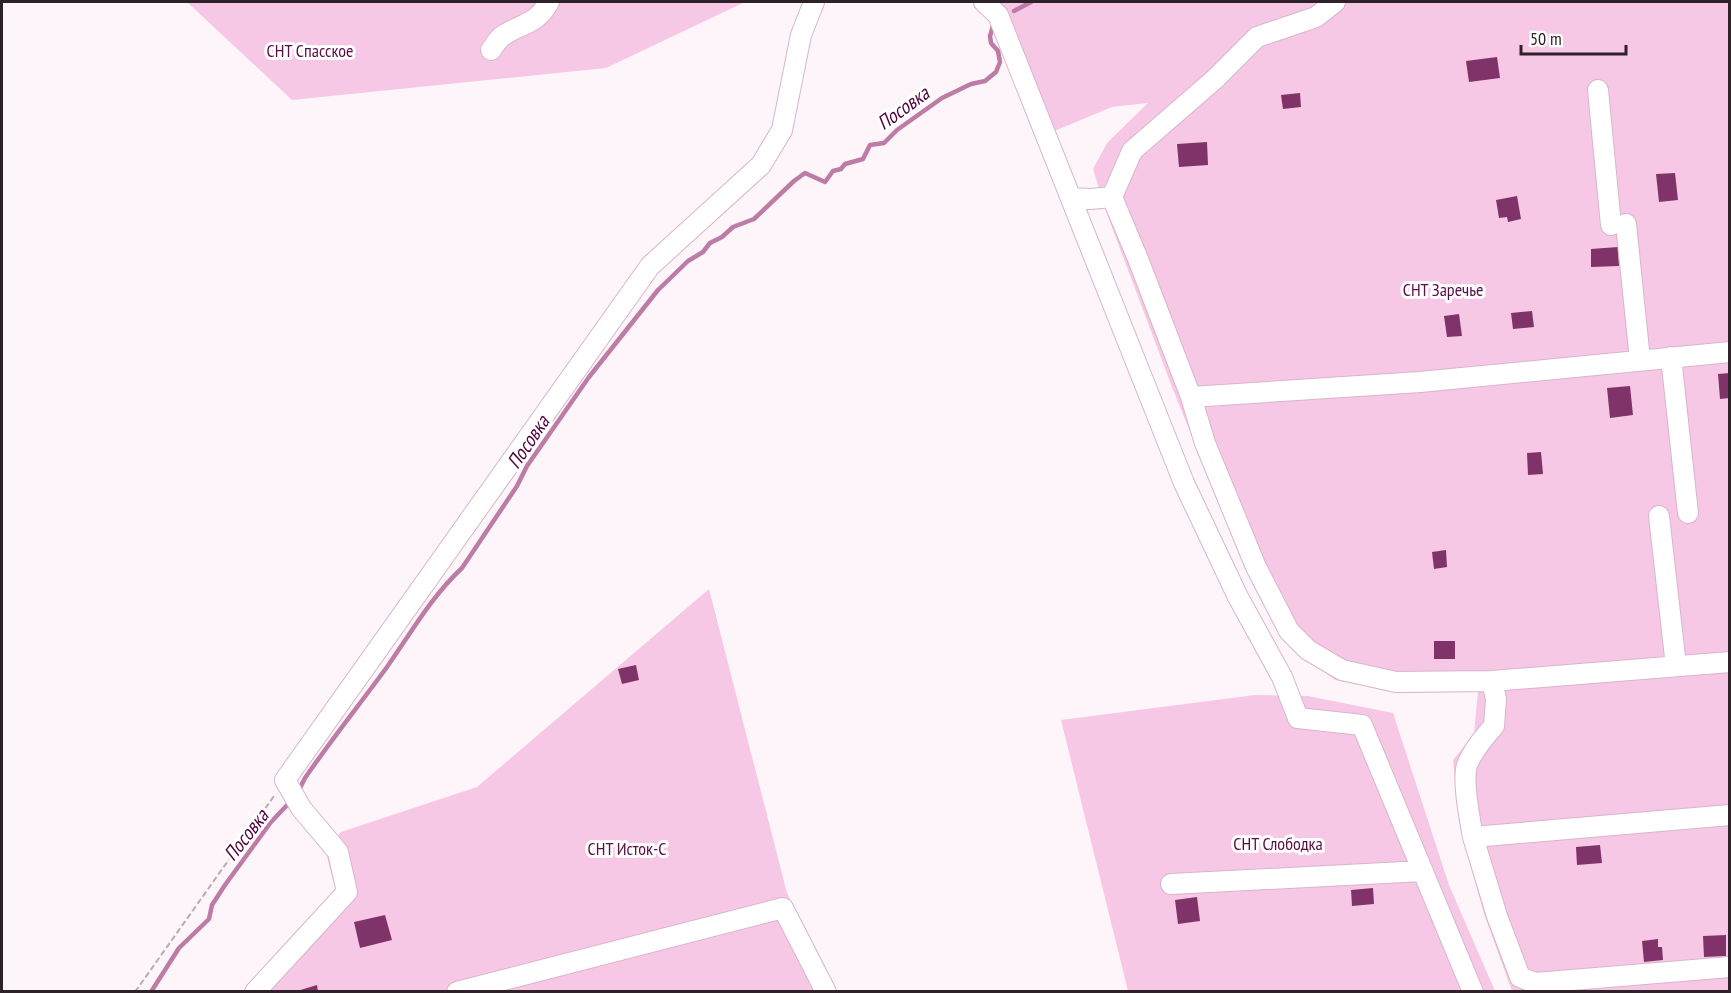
<svg xmlns="http://www.w3.org/2000/svg" width="1731" height="993" viewBox="0 0 1731 993" font-family="'PT Sans Narrow',sans-serif">
<style>
.green{fill:#f7c8e5}
.lines{fill:none;stroke-linecap:round;stroke-linejoin:round}
.stream{stroke:#bd7ca6;stroke-width:4.5}
.building{fill:#7f3368}
.minor-casing{stroke:#d8b5cb;stroke-width:22}
.path{stroke:#b7adb3;stroke-width:2;stroke-dasharray:6 3;stroke-linecap:butt}
.minor{stroke:#fff;stroke-width:20}
.labels{text-anchor:middle;dominant-baseline:central;stroke-width:6;stroke-linejoin:round;paint-order:stroke}
.park-label{font-size:18px;fill:#5a0f46;stroke:#fff}
.water-label{font-size:20px;font-style:italic;fill:#4f013c;stroke:#fff}
</style>
<rect width="100%" height="100%" fill="#fdf5f9"/>
<path class="green" d="M187,2H745L606,68L292,100Z
M1000,2H1729V991H1512L1484,914L1468,856L1457,800L1453,760L1474,734L1478,691L1408,693L1335,680L1280,636L1244,566L1172,387L1107,214L1093,169L1107,143L1148,103L1112,107L1052,132Z
M709,589L787,893L833,991L245,992L336,892L325,849L341,832L477,787Z
M1255,695L1308,696L1393,713L1449,885L1495,991H1128L1061,720Z"/>
<g class="lines">
<path class="stream" d="M1014,11L1031,2
M298,792L305,778C331,740 360,704 387,667C411,633 431,597 462,568L517,486L527,466L589,377L658,290L688,261L703,252L710,243L722,237L733,227L754,219L794,181L805,173L825,182L833,171L841,169L845,164L863,159L870,145L884,143L897,130L942,98L971,84L985,81L996,72L1000,62L998,51L991,43L990,36L993,26
M151,992L179,948L209,919L212,905L225,885L271,822L291,801"/>
</g>
<path class="building" d="M1497,57L1500,78L1469,82L1466,61Z
M1300,93L1301,107L1283,109L1281,95Z
M1207,142L1208,165L1179,167L1177,144Z
M1675,173L1678,200L1659,202L1656,174Z
M1517,196L1521,219L1508,222L1507,217L1499,218L1496,200Z
M1618,247L1619,266L1591,267V249Z
M1532,311L1534,327L1513,329L1511,313Z
M1459,314L1462,336L1447,337L1444,316Z
M1730,373V398L1720,399L1718,374Z
M1630,386L1633,415L1610,418L1607,388Z
M1541,452L1543,474L1528,475L1527,453Z
M1446,550L1447,567L1434,569L1432,552Z
M1434,641H1455V659H1434Z
M636,665L639,680L622,684L618,669Z
M1600,845L1602,863L1577,865L1576,847Z
M1373,888L1374,904L1352,906L1351,890Z
M1197,897L1200,921L1178,924L1175,900Z
M385,915L392,940L360,948L354,922Z
M1726,935V956L1704,957L1703,936Z
M1658,939V947H1662L1663,960L1644,962L1642,941Z
M317,985L318,992H297V991Z"/>
<g class="lines">
<defs>
<path id="minor" d="M984,2L998,15L1184,483L1238,597L1282,677L1298,718L1362,725L1473,992
M491,50C495,45 498,38 504,35C523,23 537,24 549,2
M1598,90L1611,225
M1112,197L1132,151L1215,79L1257,37L1316,17L1335,2
M1072,198L1090,199L1112,197L1138,259L1191,397L1205,443L1256,567L1289,631L1308,650L1342,670L1396,682L1492,681L1730,662
M1626,224L1640,360
M1671,357L1688,513
M1191,397L1420,382L1730,352
M1659,516L1676,666
M1492,681L1496,699L1494,726C1483,738 1473,750 1467,765C1462,781 1470,820 1473,837L1730,815
M1473,837L1497,916L1520,977L1535,983L1730,967
M1171,884L1423,871
M255,992L347,892L338,852L301,808L285,780L650,266L761,165L782,130L801,35L814,2
M457,992L783,908L826,992"/>
</defs>
<use href="#minor" class="minor-casing"/>
<path class="path" d="M135,992L274,796"/>
<use href="#minor" class="minor"/>
</g>
<g class="labels">
<g class="park-label">
<text x="310" y="50">СНТ Спасское</text>
<text x="1443" y="289">СНТ Заречье</text>
<text x="1278" y="843">СНТ Слободка</text>
<text x="627" y="848">СНТ Исток-С</text>
</g>
<g class="water-label">
<text transform="translate(903 108) rotate(-36)">Посовка</text>
<text transform="translate(528 442) rotate(-56)">Посовка</text>
<text transform="translate(246 835) rotate(-52)">Посовка</text>
</g>
</g>
<rect width="1731" height="993" fill="none" stroke="#2e2129" stroke-width="6"/>
<path d="M1521 45v9h105v-9" fill="none" stroke="#2e2129" stroke-width="3"/>
<text x="1530" y="45" font-size="18" fill="#2e2129" stroke="#ffffff" stroke-width="4.5" paint-order="stroke">50 m</text>
</svg>
